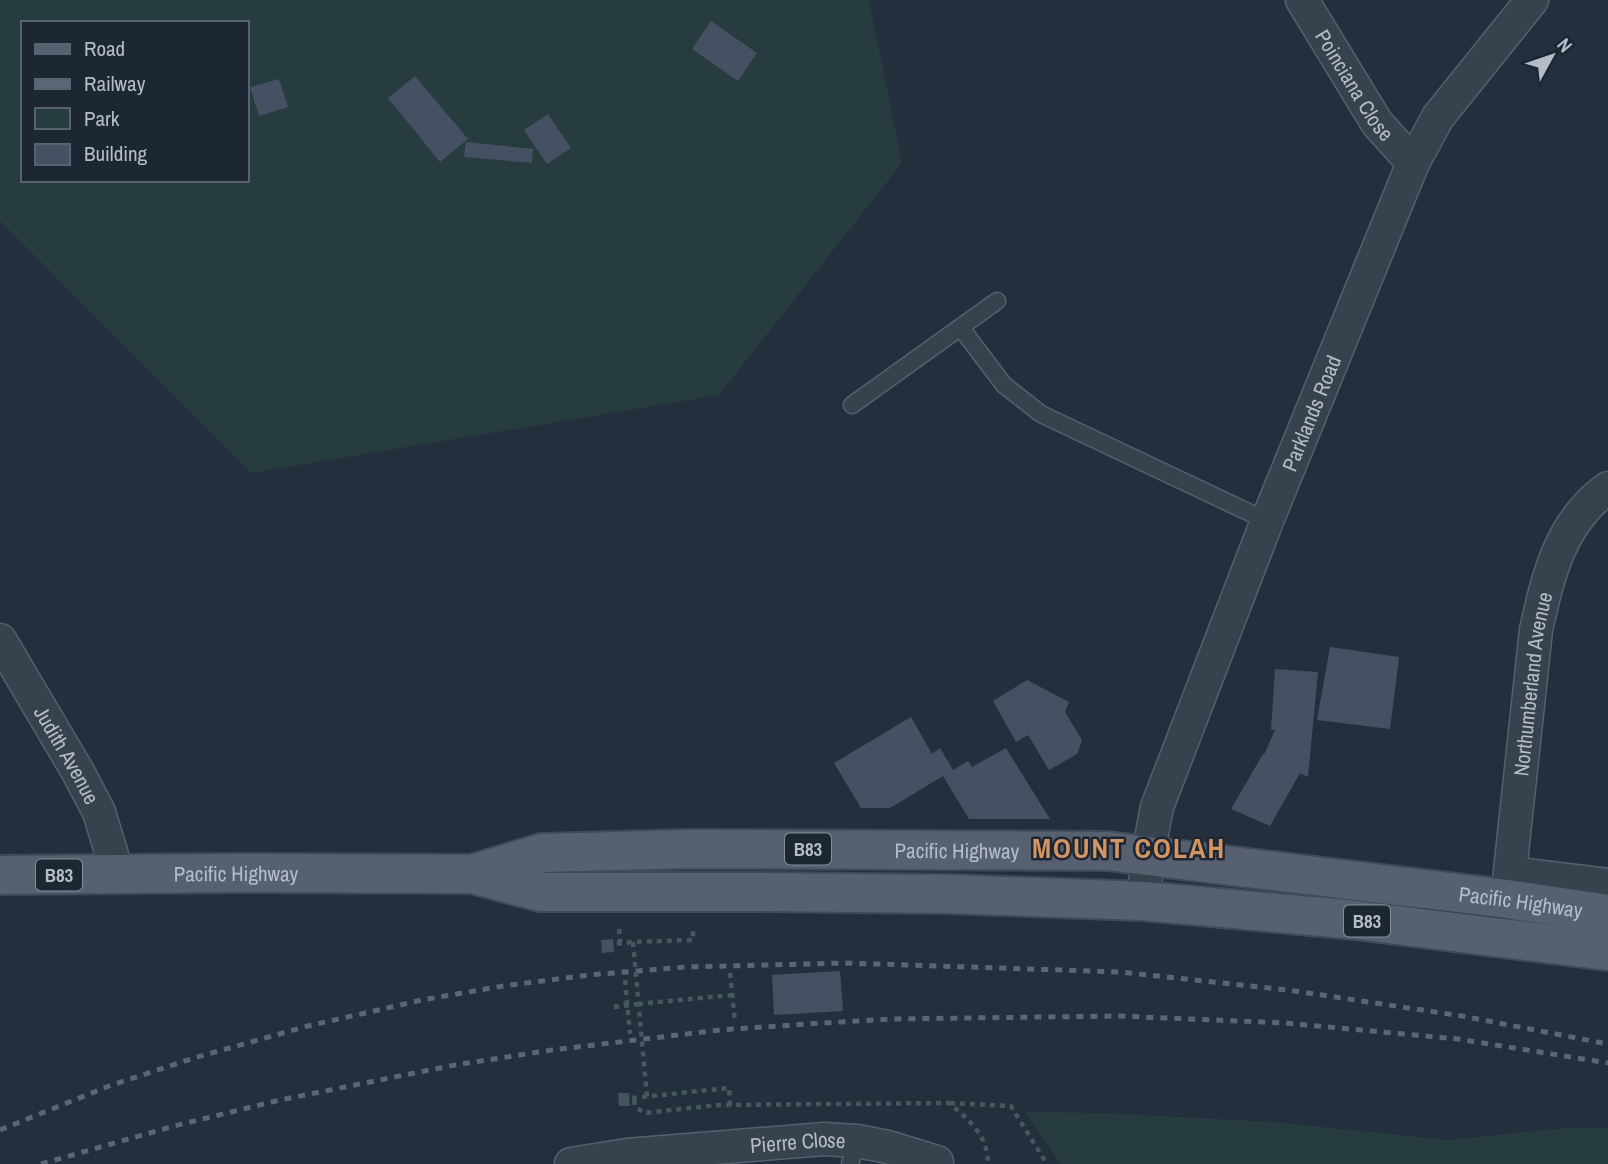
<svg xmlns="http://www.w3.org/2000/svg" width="1608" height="1164" viewBox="0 0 1608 1164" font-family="'Archivo Narrow',sans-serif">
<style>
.green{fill:#263c3f;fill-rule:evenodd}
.building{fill:#455162}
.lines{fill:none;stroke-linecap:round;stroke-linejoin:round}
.service-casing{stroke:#565f6c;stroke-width:19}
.minor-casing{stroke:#565f6c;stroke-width:35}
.primary-casing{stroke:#414a57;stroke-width:42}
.path{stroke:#44595c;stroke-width:4.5;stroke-dasharray:5 5;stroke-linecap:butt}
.service{stroke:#38414e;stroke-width:16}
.minor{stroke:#38414e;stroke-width:32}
.primary{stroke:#56606e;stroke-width:38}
.rail{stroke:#5a6575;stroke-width:5;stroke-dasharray:7 7;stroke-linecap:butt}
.path-bridge{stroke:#44595c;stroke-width:4.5;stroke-dasharray:5 5;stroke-linecap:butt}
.labels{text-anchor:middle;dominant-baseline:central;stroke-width:5;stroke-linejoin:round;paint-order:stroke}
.shield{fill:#1d2633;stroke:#878f9c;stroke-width:2}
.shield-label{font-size:19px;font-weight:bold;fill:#b4bcc9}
.street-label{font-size:21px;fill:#b4bcc9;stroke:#1d2633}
.district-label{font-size:28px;font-weight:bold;letter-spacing:2px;fill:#d59563;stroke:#1d2633}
</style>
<rect width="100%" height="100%" fill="#242f3e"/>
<path class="green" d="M0,0H869L902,163L719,395L251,473L0,221ZM23,23H247V180H23Z
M1025,1112L1102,1113L1273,1122L1448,1140L1564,1128H1608V1164H1061Z"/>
<path class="building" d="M711,21L757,53L738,81L692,49Z
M415,76L468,139L440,162L388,98Z
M279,79L288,107L259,116L250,87Z
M548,114L571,148L547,164L524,130Z
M466,142L533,149L532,163L464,157Z
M1330,647L1399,657L1390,729L1317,720Z
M1275,669L1318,672L1308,777L1300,773L1270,826L1231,809L1263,754L1264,755L1275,730H1271Z
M1027,680L1069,702L1065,712L1082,740L1077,754L1049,770L1028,735L1016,742L993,701Z
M911,717L932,754L940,748L953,770L968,761L972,767L1006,748L1050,819H969L943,776L890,808H861L834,763Z
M613,939L614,952L602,953L601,940Z
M840,971L843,1011L774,1015L772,975Z
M618,1093H629L630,1106H619Z"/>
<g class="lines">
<defs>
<path id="service" d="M961,328L1004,385L1041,414L1267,521
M852,405L997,301
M850,1164L857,1141"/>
<g id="minor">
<path id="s1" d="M1302,0L1377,123L1413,163"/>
<path id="s2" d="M0,640L78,772L99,812L118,875"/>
<path d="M1511,873L1608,885"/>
<path id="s3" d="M1143,901L1148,855L1157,807L1267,521L1413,163L1438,117L1532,0"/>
<path id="s4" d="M1418,926L1451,914L1494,912L1507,899L1536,630C1548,576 1560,522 1608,488"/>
<path id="s5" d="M571,1164L627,1155L824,1139L857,1141L888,1147L937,1162"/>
</g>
<g id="primary">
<path id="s6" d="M472,874L542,853L690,849L1107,851L1507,899L1608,914"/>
<path id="s7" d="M0,875L240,873L472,874L540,892H763L951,894L1143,901L1356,920L1608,951"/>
</g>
</defs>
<use href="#service" class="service-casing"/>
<use href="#minor" class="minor-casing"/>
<use href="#primary" class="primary-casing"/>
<path class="path" d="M618,942H620L619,927
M607,945L633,942L693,940V926
M730,973L735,1022
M625,980L630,1034
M638,1004L732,995
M614,1007L627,1004
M632,1098L729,1088L730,1106
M624,1099L634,1100L635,1106L644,1113L719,1105L949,1103C969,1120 988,1135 988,1164
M950,1103L1011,1106L1047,1164"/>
<use href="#service" class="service"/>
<use href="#minor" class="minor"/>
<use href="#primary" class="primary"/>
<path class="rail" d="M0,1130L109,1086L194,1058L308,1026L422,1000L503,986L589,975L686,967L846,963L1121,972L1288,990L1462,1016L1608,1044
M41,1164L174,1126L280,1100L455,1065L552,1050L720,1030L807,1024L891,1019L1119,1016L1285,1023L1458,1039L1608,1063"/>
<path class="path-bridge" d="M633,942L647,1097
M614,1007L638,1004"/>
</g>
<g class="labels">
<g class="shield">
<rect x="785" y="833.5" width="46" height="31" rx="5"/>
<rect x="36" y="859.5" width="46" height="31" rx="5"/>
<rect x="1344" y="905.5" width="46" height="31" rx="5"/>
</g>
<g class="shield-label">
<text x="808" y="849">B83</text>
<text x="59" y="875">B83</text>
<text x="1367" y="921">B83</text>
</g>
<g class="street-label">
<text stroke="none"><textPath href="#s1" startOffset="100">Poinciana Close</textPath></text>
<text stroke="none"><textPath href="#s3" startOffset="518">Parklands Road</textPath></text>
<text stroke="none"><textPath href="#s4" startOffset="313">Northumberland Avenue</textPath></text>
<text stroke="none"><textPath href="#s2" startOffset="133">Judith Avenue</textPath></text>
<text stroke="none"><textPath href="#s6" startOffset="488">Pacific Highway</textPath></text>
<text stroke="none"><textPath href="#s7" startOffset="236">Pacific Highway</textPath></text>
<text stroke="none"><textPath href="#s6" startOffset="1055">Pacific Highway</textPath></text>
<text stroke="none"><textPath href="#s5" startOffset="228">Pierre Close</textPath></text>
</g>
<g class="district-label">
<text x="1129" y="848">MOUNT COLAH</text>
</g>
</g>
<rect x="21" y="21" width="228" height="161" fill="#1d2633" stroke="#59626f" stroke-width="2"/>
<rect x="35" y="44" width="35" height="10" fill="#56606e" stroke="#59626f" stroke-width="2"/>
<text x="84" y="56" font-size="21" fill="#b4bcc9">Road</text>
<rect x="35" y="79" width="35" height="10" fill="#5a6575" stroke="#59626f" stroke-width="2"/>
<text x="84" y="91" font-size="21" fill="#b4bcc9">Railway</text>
<rect x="35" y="108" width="35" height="21" fill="#263c3f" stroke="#59626f" stroke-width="2"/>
<text x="84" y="126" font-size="21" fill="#b4bcc9">Park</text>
<rect x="35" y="144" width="35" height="21" fill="#455162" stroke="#59626f" stroke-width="2"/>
<text x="84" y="161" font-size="21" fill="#b4bcc9">Building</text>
<g transform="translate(1552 56) rotate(50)" stroke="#1d2633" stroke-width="5" paint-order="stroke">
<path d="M0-5L12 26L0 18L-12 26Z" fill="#b4bcc9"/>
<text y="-10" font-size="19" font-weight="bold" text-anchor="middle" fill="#b4bcc9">N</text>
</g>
</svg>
